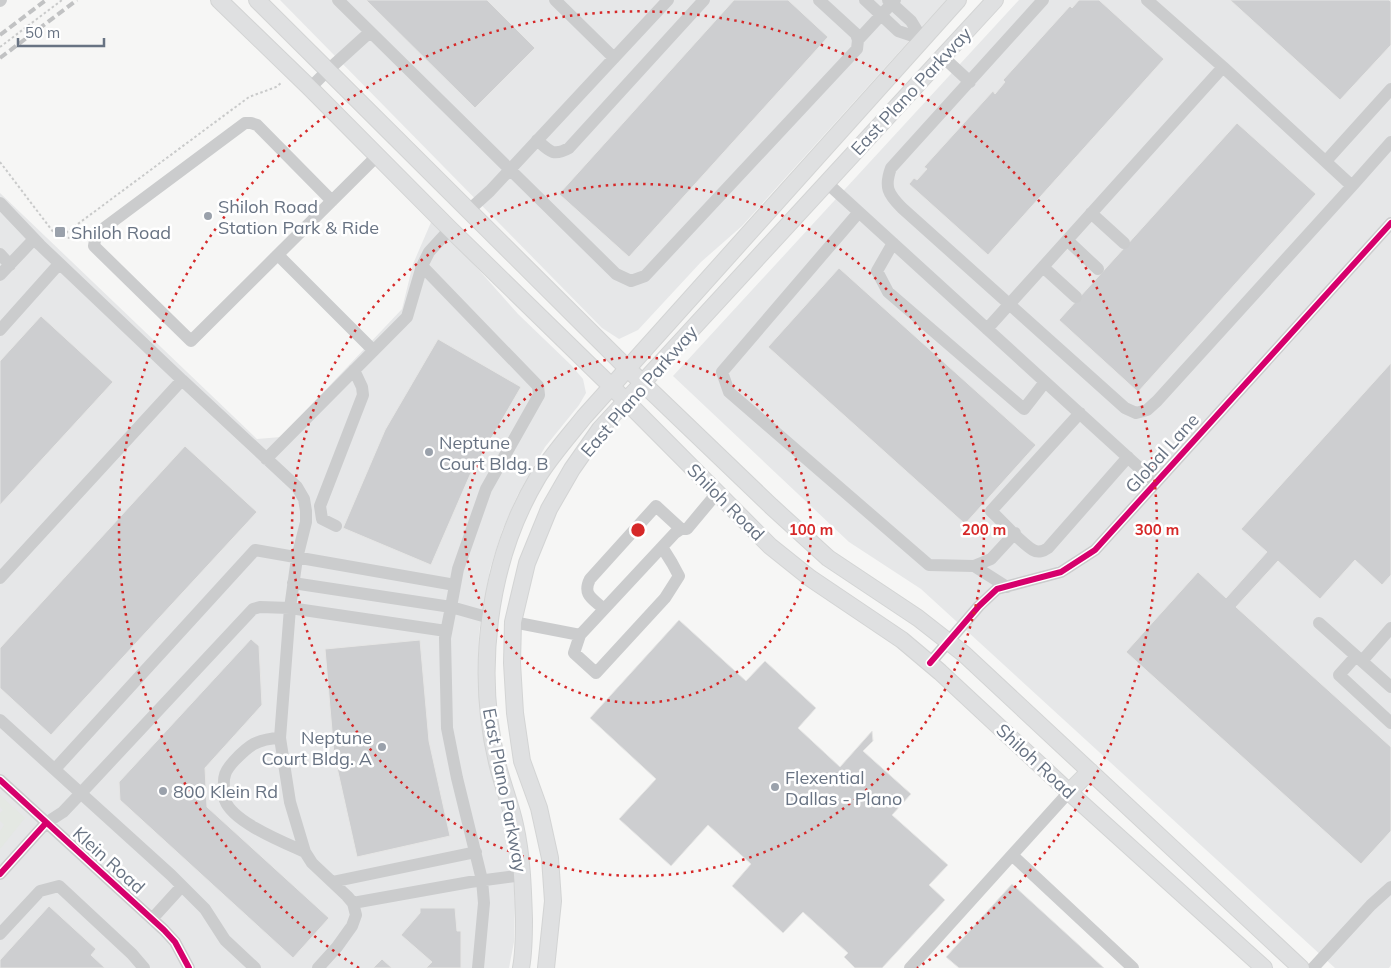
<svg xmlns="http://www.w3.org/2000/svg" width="1391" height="968" viewBox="0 0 1391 968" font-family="Mulish,sans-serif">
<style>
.built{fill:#e6e7e8}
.green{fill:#e4e8e3}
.building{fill:#cdced0;stroke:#e6e6e5}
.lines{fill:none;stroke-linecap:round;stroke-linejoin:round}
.major-casing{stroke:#d3d4d4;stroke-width:18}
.path{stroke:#c9caca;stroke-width:2;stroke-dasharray:2.5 2.5;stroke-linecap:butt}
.minor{stroke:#cbcccd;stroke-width:12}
.major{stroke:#dfe0e1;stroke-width:16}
.rail{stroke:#c1c2c3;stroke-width:4;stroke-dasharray:8 4;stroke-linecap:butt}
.cycleway-casing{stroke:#fff;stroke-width:9}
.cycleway{stroke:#d6006c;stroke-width:6}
.ring{fill:none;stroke:#d62828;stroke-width:2.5;stroke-dasharray:2.5 5}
.poi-dot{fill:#9aa1ab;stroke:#fff;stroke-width:2}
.labels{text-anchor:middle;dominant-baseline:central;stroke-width:5;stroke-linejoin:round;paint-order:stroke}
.street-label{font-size:18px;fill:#687383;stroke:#fff}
.poi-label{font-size:18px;fill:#687383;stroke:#fff;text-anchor:start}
.centre{fill:#d62828;stroke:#fff;stroke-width:2.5}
.ring-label{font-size:15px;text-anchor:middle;font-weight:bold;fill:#d62828;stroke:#fff;stroke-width:5;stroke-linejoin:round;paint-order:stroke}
</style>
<rect width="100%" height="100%" fill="#f6f6f5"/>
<path class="built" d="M280,0H946L742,226L701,262L638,330L619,339L602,328Z
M1019,0H1391V965L1389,968H1335L921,589L849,542L673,376Z
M0,193L257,439L281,437L402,309L413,264L432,220L463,252L518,314L571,365L583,379L586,393L579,405L545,447L518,494L502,531L490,569L479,632L478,683L481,726L509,836L512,857L515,903L514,942L509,968H0Z"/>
<path class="green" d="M0,795L25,818L0,849V831L4,825L0,821V813L3,810L0,807Z"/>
<path class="building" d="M366,0H487L535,48L475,108Z
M734,0H788L828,37L629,257L559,194Z
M1079,0H1099L1164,59L988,255L909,184L914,178L917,180L927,169L924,167L993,91L995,94L1005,82L1003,80L1070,6L1072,8Z
M1230,0H1389L1391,2V45L1340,100Z
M1237,123L1316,194L1138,392L1059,320Z
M839,268L1036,445L965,524L768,347Z
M41,316L113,382L0,505V361Z
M438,339L521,387L470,475L431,565L343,528L385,430Z
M1391,363V575L1382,585L1355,560L1320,599L1278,561L1236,607L1391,747V831L1361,864L1126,652L1198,572L1226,598L1267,552L1241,529Z
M185,446L257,512L51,735L0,688V648Z
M679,620L746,681L765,661L816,708L798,728L840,767L872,731L873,741L863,751L911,794L892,815L948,865L929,885L945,900L882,968H855L844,957L848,953L803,912L783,933L732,886L751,864L708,825L671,866L619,819L656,779L590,718Z
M251,639L259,646L262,705L205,768L207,807L329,918L293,958L120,800L119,782Z
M420,640L429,741L450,836L357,857L334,754L325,649Z
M1012,884L1104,968H959L946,957Z
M49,906L96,949L91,955L105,968H0V960Z
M420,908H455L457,931H461V968H426L432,962L401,935L420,913Z
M382,959L392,968H373Z"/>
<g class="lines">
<defs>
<path id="major" d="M219,0L310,88L450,229L611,386L770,546L810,578L902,640L940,672L1069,792L1264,968
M257,0L627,368L771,506L828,558L918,618L964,654L1301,968
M1069,792L1090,771
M521,968C524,952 524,936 524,919C523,887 522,856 515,825C511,806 504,789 499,770C474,675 487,562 538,477C551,456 568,437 584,417L958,0
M546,968L553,901L550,858L539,808L522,761L515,713L512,663L513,622L527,563L549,509L572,469L600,429L995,0"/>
</defs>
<use href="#major" class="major-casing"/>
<path class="path" d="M0,47L62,0
M0,162L57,237L83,239
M65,238L67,232L249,97L276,87L281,83"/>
<path class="minor" d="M338,0L616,274L631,281L645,276L857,49L858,40L856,34L819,0
M555,0L614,58
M865,0L898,31L922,39
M888,0L911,21L922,39
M1043,0L891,168C884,187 888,194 902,208L1125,408L1136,413L1147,410L1157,401L1352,186
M1147,0L1223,67
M0,1L1,0
M858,40L895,0
M943,57L970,82
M310,88L327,71L370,32
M537,140C549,151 553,157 569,148L704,0
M1326,161L1391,89
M827,183L1156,483
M332,201L257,125L251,123H245L96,234L94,246L191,341L377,156
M0,203L40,245L182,380
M468,211L490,191L668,0
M859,212L722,372L729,392L929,565L974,566L1007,587
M1091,213L1124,243
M1067,240L1098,269
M893,243L877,271L888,292L1024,409L1045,382
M0,254L10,265
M278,255L373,350
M1043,267L1076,297
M0,275L34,239
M987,329L1223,67L1352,186L1391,142
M0,330L59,264
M1080,413L991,511C1002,521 1021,543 1033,550C1038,553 1044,551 1048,548L1128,457
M266,459L407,317L422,266
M336,526L322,519L320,506L363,395L362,387L354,370
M974,566L991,559L1015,533
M0,578L182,380L297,487L304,499L306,511V522L297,558L290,608L280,738L290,802L305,852L312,863L347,896L353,903L356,915L352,926L337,947L318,968
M293,583L451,607L458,569L486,489L539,395L538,386L422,266L429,252L450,229
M604,609C593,599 582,595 590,579L656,506L681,529
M513,622L580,635L675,533L681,529H687L717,493
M1319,623L1391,687
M580,635L574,653L596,673L665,598L679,576L672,563L662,547
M1356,656L1339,675L1391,723
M1362,661L1391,628
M930,663L979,606L997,589L1061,572L1095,550L1391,223
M0,720L171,875L205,909L225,940L255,968
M280,738C257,739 249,745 234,761C225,771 223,776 224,789C224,792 223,797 225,800C232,822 285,843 305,852
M55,769L255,550L455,585
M0,780L164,930L175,942L189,968
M1069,792L1012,855L1133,968
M0,874L46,823L63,812L81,793L253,609L260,607L290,608L446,631
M332,882L476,852
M353,903L470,882L523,875
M152,919L182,886
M0,934L40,891L59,886L132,954L144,968
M478,968L484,903L482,880L457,778L447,728L445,638L451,607L490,618
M910,968L1012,855
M1313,968L1371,905L1391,887"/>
<use href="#major" class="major"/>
<path class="rail" d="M0,35L46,0
M0,58L77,0"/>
<defs>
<path id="cycleway" d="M930,663L979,606L997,589L1061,572L1095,550L1391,223
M0,780L164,930L175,942L189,968
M0,874L46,823"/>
</defs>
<use href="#cycleway" class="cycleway-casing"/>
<use href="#cycleway" class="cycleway"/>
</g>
<g class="ring">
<circle cx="638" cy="530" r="173"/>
<circle cx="638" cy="530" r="346"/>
<path d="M359 968A519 519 0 1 1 917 968"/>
</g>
<g class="poi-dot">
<circle cx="208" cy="216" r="5"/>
<rect x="54" y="226" width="12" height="12" rx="2.5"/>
<circle cx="429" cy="452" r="5"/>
<circle cx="382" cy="747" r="5"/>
<circle cx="775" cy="787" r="5"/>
<circle cx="163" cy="791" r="5"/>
</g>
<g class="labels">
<g class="street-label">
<text transform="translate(911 91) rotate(-47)">East Plano Parkway</text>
<text transform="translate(639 391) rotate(-49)">East Plano Parkway</text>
<text transform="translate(1162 453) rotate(-48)">Global Lane</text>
<text transform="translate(726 502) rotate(45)">Shiloh Road</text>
<text transform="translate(1036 761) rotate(43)">Shiloh Road</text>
<text transform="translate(505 790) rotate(79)">East Plano Parkway</text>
<text transform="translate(109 860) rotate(42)">Klein Road</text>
</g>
<g class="poi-label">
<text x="218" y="206">Shiloh Road<tspan x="218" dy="21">Station Park &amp; Ride</tspan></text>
<text x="71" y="232">Shiloh Road</text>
<text x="439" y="442">Neptune<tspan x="439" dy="21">Court Bldg. B</tspan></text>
<text x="372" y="737" text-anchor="end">Neptune<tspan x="372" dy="21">Court Bldg. A</tspan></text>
<text x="785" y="777">Flexential<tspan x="785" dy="21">Dallas - Plano</tspan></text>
<text x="173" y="791">800 Klein Rd</text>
</g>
</g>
<circle cx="638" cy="530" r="8" class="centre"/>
<g class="ring-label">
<text x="811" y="535">100 m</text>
<text x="984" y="535">200 m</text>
<text x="1157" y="535">300 m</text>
</g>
<path d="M18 38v8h86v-8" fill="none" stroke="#687383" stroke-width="2.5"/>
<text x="25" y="38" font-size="15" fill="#687383" stroke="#ffffff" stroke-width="4" paint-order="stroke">50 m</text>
</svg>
